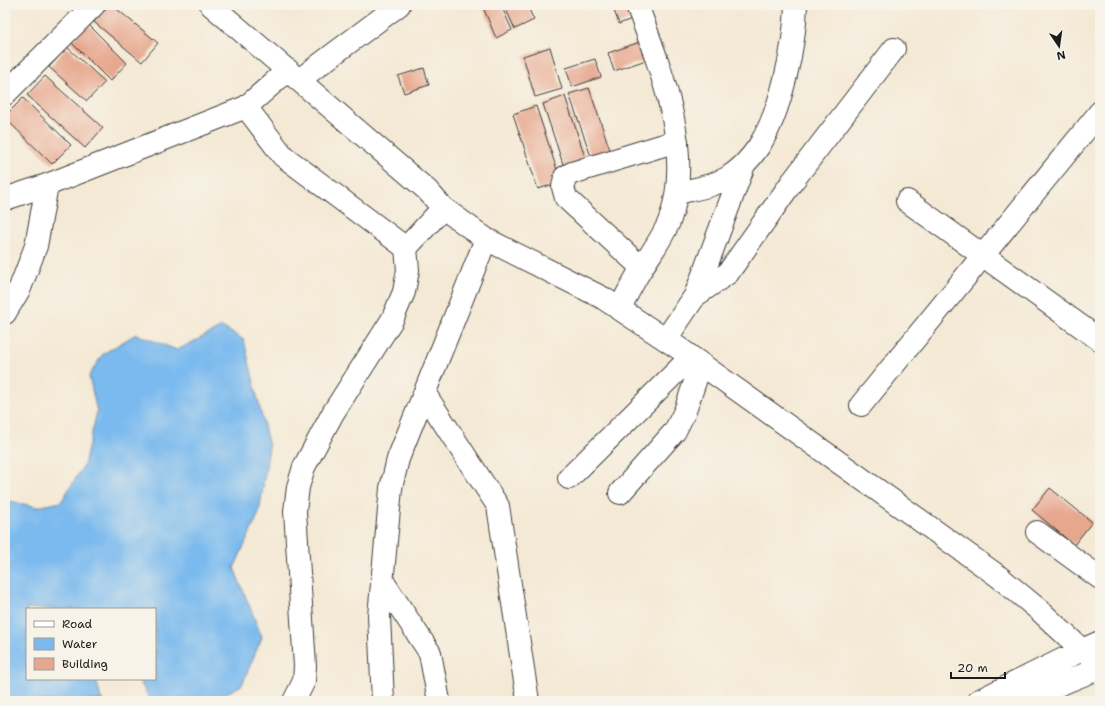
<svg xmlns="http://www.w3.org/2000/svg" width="1105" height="706" viewBox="0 0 1105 706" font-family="'Shantell Sans',sans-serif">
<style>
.water{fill:#7abaee;stroke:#4b6b85}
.building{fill:#e7a78e}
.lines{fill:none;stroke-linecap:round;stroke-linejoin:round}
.minor-casing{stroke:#3c3b38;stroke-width:24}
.minor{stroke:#fff;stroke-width:22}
</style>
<rect width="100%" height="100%" fill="#f7f3e8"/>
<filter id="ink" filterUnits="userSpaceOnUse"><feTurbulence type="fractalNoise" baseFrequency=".025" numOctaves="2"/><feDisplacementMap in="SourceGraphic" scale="8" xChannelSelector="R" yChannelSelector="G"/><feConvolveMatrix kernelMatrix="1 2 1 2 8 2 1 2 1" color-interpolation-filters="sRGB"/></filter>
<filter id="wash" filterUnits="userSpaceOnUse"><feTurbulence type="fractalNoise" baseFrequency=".012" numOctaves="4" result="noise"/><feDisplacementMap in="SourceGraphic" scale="16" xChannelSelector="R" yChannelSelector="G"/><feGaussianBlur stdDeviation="0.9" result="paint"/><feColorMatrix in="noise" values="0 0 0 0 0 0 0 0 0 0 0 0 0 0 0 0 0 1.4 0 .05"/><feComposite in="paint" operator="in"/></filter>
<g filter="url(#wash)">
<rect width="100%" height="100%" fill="#f4e9d5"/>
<path class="water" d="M222,327L244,340L269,447L259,513L234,568L262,637L242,685L211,701H149L151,700L138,679H155V609H27V679H96L101,699L104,701H5V500L37,507L61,502L84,465L97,412L89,376L103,354L136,334L177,350Z"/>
<g id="blocks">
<path class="building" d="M109,5H112L158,43L142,62L94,22Z
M482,5H501L512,30L496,38Z
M504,5H527L534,20L515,29Z
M612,5H635L639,16L619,24Z
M88,24L127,63L110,81L71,42Z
M643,41L649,59L614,71L608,53Z
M67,47L105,82L87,101L49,67Z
M550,47L562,89L535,97L523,56Z
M595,59L601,77L572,87L566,68Z
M424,68L429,85L404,93L398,76Z
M45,76L103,128L85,148L27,95Z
M589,88L612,156L593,162L569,94Z
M565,96L587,163L565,170L543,104Z
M23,98L71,145L52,164L5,118V116Z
M536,106L561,182L538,189L513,114Z
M1050,488L1092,522L1074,545L1032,510Z"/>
</g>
</g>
<g filter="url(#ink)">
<use href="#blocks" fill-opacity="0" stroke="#3c3b38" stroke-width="1"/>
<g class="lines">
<defs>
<path id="minor" d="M211,5L427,190L443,208L486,239L603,298L680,349L998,576L1039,610L1082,650L1100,663
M299,80L399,5
M5,94L94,5
M246,107L283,156L406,248L443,208
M677,193C694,189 712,187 727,178C740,170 751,158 759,146C781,112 795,45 796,5
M5,199L47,185L246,107L288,70
M907,201L1100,340
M642,268L566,198L563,187L565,177L572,173L677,141
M695,296L728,273L792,182L894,49
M619,309C627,295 634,280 643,266C652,252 662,238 669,222C695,154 661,70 637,5
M5,313L20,288L36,246L47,185
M666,339L695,296L744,165
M425,394L498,506L528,701
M861,405L1100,112
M569,478L691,357
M620,493L675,431L685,411L701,364
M1037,532L1100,578
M382,580L430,653L439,701
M294,701L304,681L305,666L295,511L298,487L304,467L333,413L392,320L404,292L408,270L406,248
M383,701L379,616L391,488L398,459L486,239
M978,701L1082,650L1100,642
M1019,701L1100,668"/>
</defs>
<use href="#minor" class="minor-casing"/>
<use href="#minor" class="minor"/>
</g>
</g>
<rect width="1105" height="706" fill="none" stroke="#f7f3e8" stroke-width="20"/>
<rect x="26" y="608" width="130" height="72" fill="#f7f3e8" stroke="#9f9d96"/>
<rect x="34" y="621" width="20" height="6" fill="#ffffff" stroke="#9f9d96"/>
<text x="62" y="628" font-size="12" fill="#1c1c1c">Road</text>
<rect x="34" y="638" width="20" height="12" fill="#7abaee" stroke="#9f9d96"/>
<text x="62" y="648" font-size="12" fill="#1c1c1c">Water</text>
<rect x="34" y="658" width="20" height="12" fill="#e7a78e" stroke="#9f9d96"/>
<text x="62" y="668" font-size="12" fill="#1c1c1c">Building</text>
<g transform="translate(1059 46) rotate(167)" stroke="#f7f3e8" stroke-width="3" paint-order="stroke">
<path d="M0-3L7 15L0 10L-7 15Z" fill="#1c1c1c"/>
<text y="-6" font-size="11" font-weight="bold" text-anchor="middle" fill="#1c1c1c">N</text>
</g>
<path d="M951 672v6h54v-6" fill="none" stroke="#1c1c1c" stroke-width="2"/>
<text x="957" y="672" font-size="12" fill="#1c1c1c" stroke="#f7f3e8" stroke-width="3" paint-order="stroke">20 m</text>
</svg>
